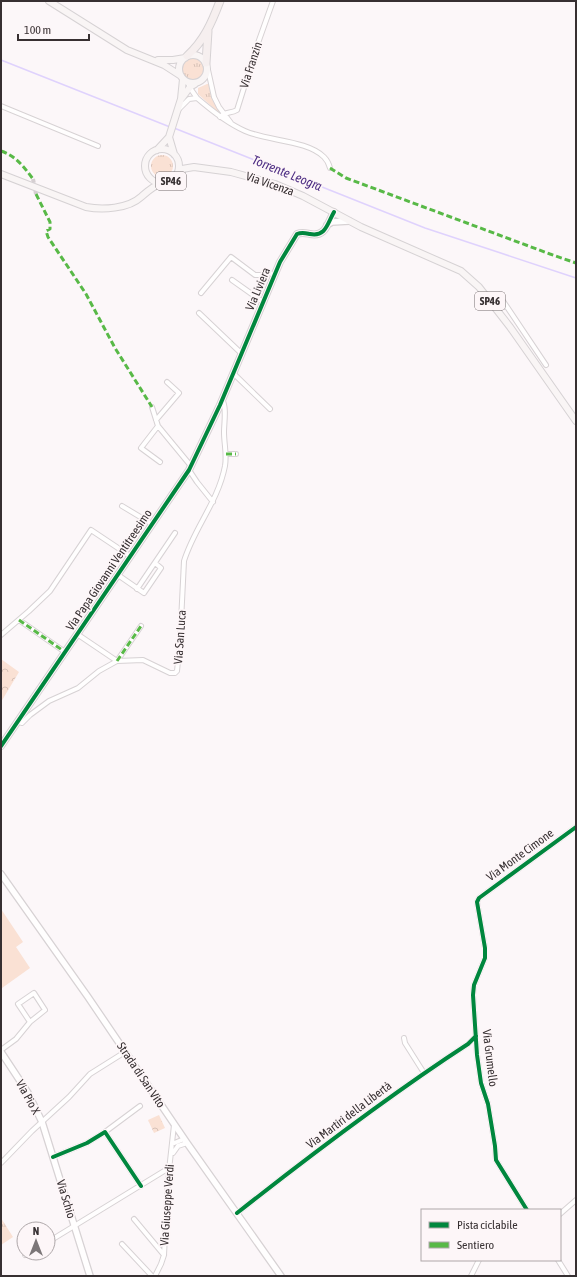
<svg xmlns="http://www.w3.org/2000/svg" width="577" height="1277" viewBox="0 0 577 1277" font-family="'Asap Condensed',sans-serif">
<style>
.grass{fill:url(#grass-tufts)}
.park{fill:url(#park-crowns)}
.pitch{fill:#fae1d4}
.lines{fill:none;stroke-linecap:round;stroke-linejoin:round}
.stream{stroke:#dfd2fd;stroke-width:1.5}
.street-tunnel{stroke:#d5cfd1;stroke-width:4;stroke-dasharray:4 2;stroke-linecap:butt}
.street-casing{stroke:#d7d2d4;stroke-width:6}
.secondary-casing{stroke:#d7d2d4;stroke-width:8}
.primary-casing{stroke:#d6d2d4;stroke-width:8}
.highway-casing{stroke:#d6d2d4;stroke-width:9}
.street{stroke:#fffefe;stroke-width:4}
.secondary{stroke:#fffefe;stroke-width:5.5}
.primary{stroke:#f9f5f5;stroke-width:6}
.highway{stroke:#f6efef;stroke-width:7}
.quiet{stroke:#58b947;stroke-width:3;stroke-dasharray:6 3;stroke-linecap:butt}
.cycleway-casing{stroke:#fdf6f8;stroke-width:6}
.cycleway{stroke:#00873e;stroke-width:4}
.labels{text-anchor:middle;dominant-baseline:central;stroke-width:3.5;stroke-linejoin:round;paint-order:stroke}
.shield{fill:#fdf6f8;stroke:#726b6d;stroke-width:1}
.shield-label{font-size:11px;font-weight:bold;fill:#373032}
.street-label{font-size:12px;fill:#373032;stroke:#fdf6f8}
.water-label{font-size:13px;font-style:italic;fill:#4d2d83;stroke:#fdf6f8}
</style>
<defs>
<pattern id="grass-tufts" width="24" height="20" patternUnits="userSpaceOnUse"><rect width="24" height="20" fill="#fae1d4"/><path d="M3 7l-1-3M5 7V3M7 7l1-3M15 17l-1-3M17 17v-4M19 17l1-3" fill="none" stroke="#d7c1b6"/></pattern>
<pattern id="park-crowns" width="20" height="18" patternUnits="userSpaceOnUse"><rect width="20" height="18" fill="#fae1d4"/><path d="M2 6a3 3 0 1 1 6 0M12 15a3 3 0 1 1 6 0" fill="none" stroke="#d7c1b6"/></pattern>
</defs>
<rect width="100%" height="100%" fill="#fcf7f9"/>
<path class="grass" d="M182 69a11 11 0 1 1 22 0a11 11 0 1 1-22 0Z
M207,84H209L213,101L220,111L219,113L198,94V88Z
M151 166a11 11 0 1 1 22 0a11 11 0 1 1-22 0Z
M1,1218L13,1237L1,1245Z"/>
<path class="park" d="M1,659L19,672L1,702Z
M159,1115L165,1128L154,1133L148,1120Z"/>
<path class="pitch" d="M1,909L23,942L16,947L30,968L2,988Z"/>
<g class="lines">
<path class="stream" d="M1,60L170,127
M174,128L425,228L576,278"/>
<path class="street-tunnel" d="M33,179L36,194"/>
<defs>
<path id="street" d="M208,70L214,97L219,107L231,123
M188,83L190,88L197,98
M1,106L98,146
M179,109L189,99L197,98C212,111 227,123 245,131C267,141 307,140 324,157C327,160 329,164 330,168
M220,117C226,111 230,114 237,110L258,43L273,1
M232,280L263,302
M201,293L231,257L255,275H261L266,272L275,275
M499,295L546,365
M199,313L242,354
M233,373L270,409
M152,407L158,426L191,466
M156,420L179,393L167,382
M158,426L141,448L160,462
M226,454H236
M189,470L197,482L213,502
M122,506L152,524
M118,575L144,593L161,568L155,563
M137,589L175,533
M19,620L65,652
M77,634L117,661L141,626
M1,635L29,611L50,591L91,530L130,556
M19,722L22,723L30,715L49,701L78,688L99,671L117,661L143,660L170,673H175L177,671L180,642L184,561C194,528 218,502 225,466C227,454 224,444 224,432C224,422 227,408 222,399
M404,1038L405,1043L424,1073
M1,1050L16,1039L30,1022L45,1010L34,993L18,1004L30,1022
M105,1132L141,1186
M172,1144L184,1139
M173,1153L178,1146L187,1143
M53,1157L87,1143L105,1132L140,1106
M1,1163L32,1131L69,1097L90,1074L125,1052
M527,1210L496,1160L495,1146L488,1104L481,1083L477,1055L473,995L474,985L485,958V948L477,902L479,898L576,827
M237,1213C312,1154 388,1096 468,1044L476,1036
M560,1214L576,1200
M134,1219L164,1255
M48,1242L169,1168
M122,1244L152,1276
M25,1255L29,1253
M558,1260L568,1276
M155,1276L161,1264L164,1255L168,1179L174,1125
M471,1276L479,1260"/>
<path id="secondary" d="M327,225L332,222L349,221
M1,746L189,470L220,405L280,262L297,234C302,232 305,233 310,234C326,237 327,224 334,212
M1,874L88,997L187,1143L281,1276
M1,1052L28,1093L42,1122L90,1276"/>
<path id="primary" d="M49,1L127,50L164,65L181,76
M179 69a14 14 0 1 1 28 0a14 14 0 1 1-28 0Z
M158,60H173L185,58
M182,98L190,87L195,84
M169,137L174,154
M145 166a17 17 0 1 1 34 0a17 17 0 1 1-34 0Z
M157,150L169,137L181,99L183,79
M178,173L182,169L194,167L231,172L275,184L303,196L361,227L461,271L479,287L510,327L576,421
M1,174L86,207C102,210 128,209 141,197C148,191 152,187 161,183"/>
<path id="highway" d="M187,56C204,41 212,22 220,1
M206,63L208,31"/>
</defs>
<use href="#street" class="street-casing"/>
<use href="#secondary" class="secondary-casing"/>
<use href="#primary" class="primary-casing"/>
<use href="#highway" class="highway-casing"/>
<use href="#street" class="street"/>
<use href="#secondary" class="secondary"/>
<use href="#primary" class="primary"/>
<use href="#highway" class="highway"/>
<path class="quiet" d="M1,151C16,156 24,167 33,179
M330,168L346,178L550,254L576,263
M36,194L50,222V229L46,231L48,237L86,294L115,348L152,407
M226,454H236
M19,620L65,652
M117,661L141,626"/>
<defs>
<path id="cycleway" d="M1,746L189,470L220,405L280,262L297,234C302,232 305,233 310,234C326,237 327,224 334,212
M53,1157L87,1143L105,1132L141,1186
M527,1210L496,1160L495,1146L488,1104L481,1083L477,1055L473,995L474,985L485,958V948L477,902L479,898L576,827
M237,1213C312,1154 388,1096 468,1044L476,1036"/>
</defs>
<use href="#cycleway" class="cycleway-casing"/>
<use href="#cycleway" class="cycleway"/>
</g>
<g class="labels">
<g class="shield">
<rect x="156" y="172" width="30" height="18" rx="3"/>
<rect x="475" y="292" width="30" height="18" rx="3"/>
</g>
<g class="shield-label">
<text x="171" y="181">SP46</text>
<text x="490" y="301">SP46</text>
</g>
<g class="street-label">
<text transform="translate(251 65) rotate(-72)">Via Franzin</text>
<text transform="translate(270 184) rotate(19)">Via Vicenza</text>
<text transform="translate(258 289) rotate(-67)">Via Liviera</text>
<text transform="translate(109 570) rotate(-56)">Via Papa Giovanni Ventitreesimo</text>
<text transform="translate(180 637) rotate(-86)">Via San Luca</text>
<text transform="translate(520 855) rotate(-36)">Via Monte Cimone</text>
<text transform="translate(490 1058) rotate(83)">Via Grumello</text>
<text transform="translate(141 1075) rotate(56)">Strada di San Vito</text>
<text transform="translate(28 1097) rotate(61)">Via Pio X</text>
<text transform="translate(349 1115) rotate(-37)">Via Martiri della Libertà</text>
<text transform="translate(66 1199) rotate(73)">Via Schio</text>
<text transform="translate(167 1205) rotate(-86)">Via Giuseppe Verdi</text>
</g>
<g class="water-label">
<text transform="translate(287 173) rotate(22)">Torrente Leogra</text>
</g>
</g>
<rect width="577" height="1277" fill="none" stroke="#373032" stroke-width="4"/>
<rect x="421" y="1209" width="140" height="52" fill="#fdf6f8" stroke="#aea7a9"/>
<rect x="429" y="1222" width="20" height="6" fill="#00873e" stroke="#aea7a9"/>
<text x="457" y="1229" font-size="12" fill="#373032">Pista ciclabile</text>
<rect x="429" y="1242" width="20" height="6" fill="#58b947" stroke="#aea7a9"/>
<text x="457" y="1249" font-size="12" fill="#373032">Sentiero</text>
<g transform="translate(36 1241)"><circle r="19" fill="#fdf6f8" stroke="#aea7a9"/>
<path d="M0-3L7 15L0 10L-7 15Z" fill="#7c7678"/>
<text y="-6" font-size="11" font-weight="bold" text-anchor="middle" fill="#373032">N</text>
</g>
<path d="M18 34v6h71v-6" fill="none" stroke="#373032" stroke-width="2"/>
<text x="24" y="34" font-size="12" fill="#373032" stroke="#fdf6f8" stroke-width="3" paint-order="stroke">100 m</text>
</svg>
